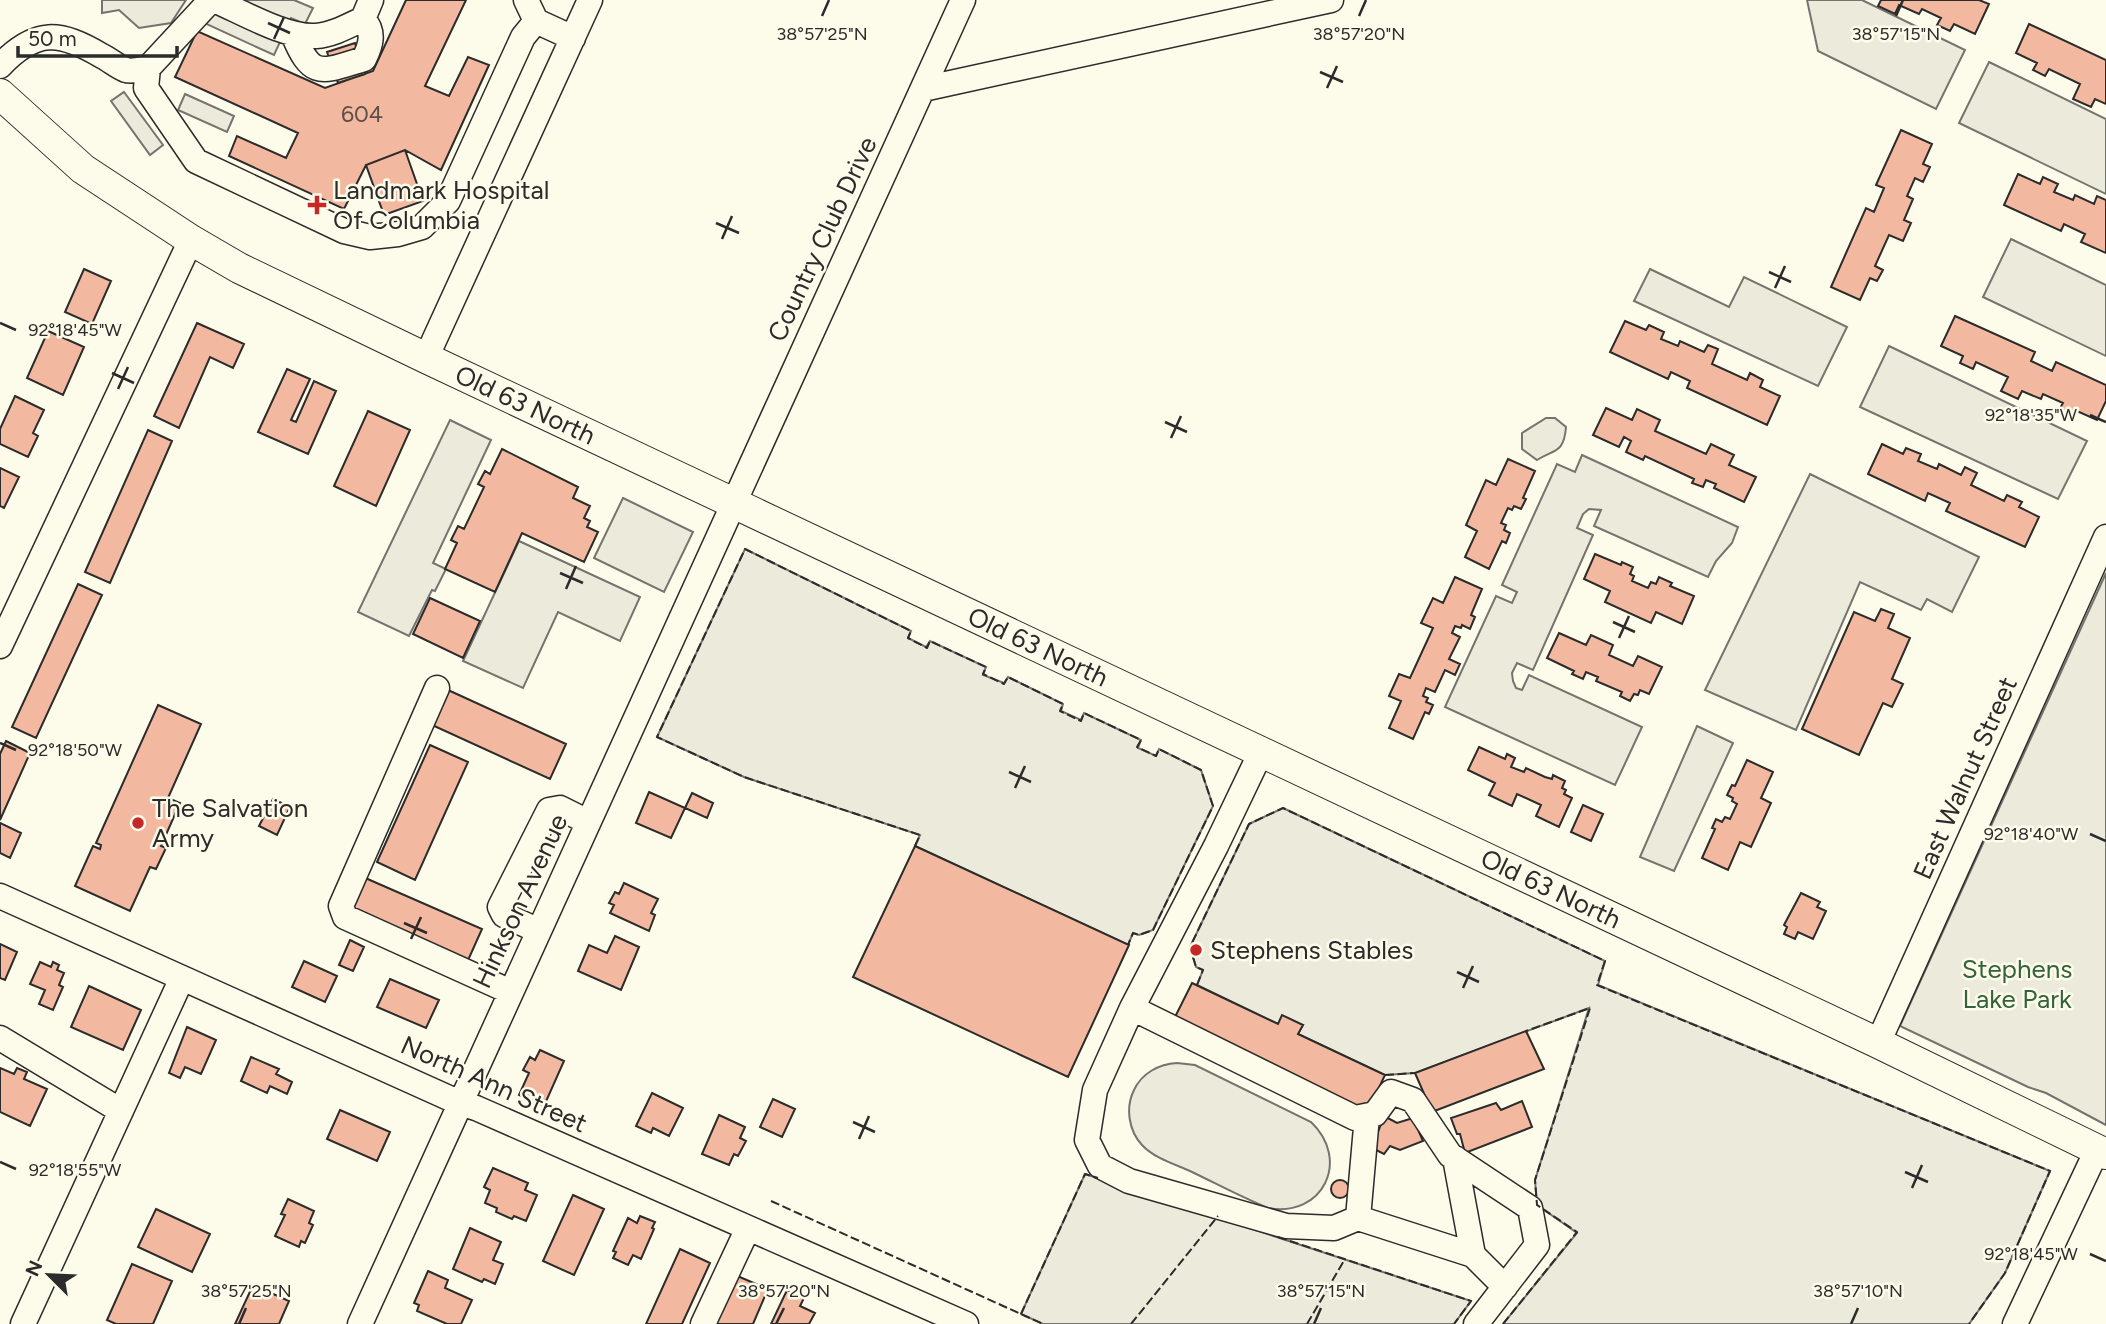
<svg xmlns="http://www.w3.org/2000/svg" width="2106" height="1324" viewBox="0 0 2106 1324" font-family="Figtree,sans-serif">
<style>
.green{fill:#ecebdb;stroke:#74746e;stroke-width:2}
.parking{fill:#eceadb;stroke:#74746e;stroke-width:2}
.building{fill:#f2b8a0;stroke:#2b2b2b;stroke-width:2}
.lines{fill:none;stroke-linecap:round;stroke-linejoin:round}
.minor-casing{stroke:#2b2b2b;stroke-width:27}
.major-casing{stroke:#2b2b2b;stroke-width:32}
.minor{stroke:#fdfbea;stroke-width:24}
.major{stroke:#fdfbea;stroke-width:30}
.fence{stroke:#2b2b2b;stroke-width:2;stroke-dasharray:9 3.5;stroke-linecap:butt}
.ticks{fill:none;stroke:#2b2b2b;stroke-width:2.5}
.poi-dot{fill:#c62828;stroke:#fdfbea;stroke-width:2.5}
.labels{text-anchor:middle;dominant-baseline:central;stroke-width:5;stroke-linejoin:round;paint-order:stroke}
.number-label{font-size:23px;fill:#5d4e48}
.poi-label{font-size:26px;fill:#2b2b2b;stroke:#fdfbea;text-anchor:start}
.street-label{font-size:26px;fill:#2b2b2b;stroke:#fdfbea}
.park-label{font-size:26px;fill:#34623c;stroke:#fdfbea}
.ticks-label{font-size:18px;text-anchor:middle;fill:#2b2b2b;stroke:#fdfbea;stroke-width:5;stroke-linejoin:round;paint-order:stroke}
</style>
<rect width="100%" height="100%" fill="#fdfbea"/>
<path class="green" d="M102,0H186L171,23L139,28L119,10L102,13Z
M1546,418H1555L1566,427C1564,453 1555,449 1537,460L1522,449V433Z
M745,549L911,631L908,638L926,647L930,641L986,667L983,675L1004,683L1008,677L1063,704L1061,711L1081,720L1084,713L1141,740L1138,748L1156,756L1159,749L1201,770L1213,806L1153,930L1139,935L1133,933L1128,945L915,846L920,835L744,777L657,737Z
M2106,573V1125L2046,1093L2028,1087L1900,1026Z
M1283,808L1605,961L1598,985L2050,1171L2005,1273L1969,1324H1503L1577,1233L1537,1205L1535,1180L1589,1008L1415,1073L1385,1075L1298,1034L1303,1025L1278,1024L1197,985L1203,970L1196,967L1190,947L1249,824Z
M1177,1063L1195,1065L1311,1122C1351,1160 1323,1218 1268,1208C1241,1197 1215,1183 1190,1171C1174,1164 1154,1158 1142,1145C1129,1131 1125,1108 1134,1090C1142,1073 1159,1064 1177,1063Z
M1085,1174L1471,1301L1454,1324H1043L1021,1314Z"/>
<path class="parking" d="M239,0H294L313,8L305,24L291,18L274,55L200,21Z
M1807,0H1862L1965,50L1936,109L1818,51Z
M1989,62L2106,119V194L1959,123Z
M124,92L163,145L150,155L111,101Z
M185,94L234,116L227,132L178,110Z
M2011,239L2106,285V356L1983,297Z
M1650,269L1729,307L1744,277L1847,327L1818,386L1634,301Z
M1889,346L2087,441L2058,499L1860,407Z
M450,420L491,440L433,563L446,569L435,591L432,590L409,636L358,612Z
M1582,455L1738,527L1732,543L1716,561L1708,577L1594,526L1601,510L1589,509L1583,514L1577,528L1593,535L1533,670L1517,663L1512,673L1513,681L1516,688L1522,690L1529,675L1642,727L1615,785L1445,707L1496,596L1512,603L1517,592L1502,585L1557,464L1575,472Z
M1810,474L1979,557L1952,612L1927,599L1921,610L1860,582L1796,730L1705,690Z
M623,498L693,532L664,592L594,558Z
M519,541L640,597L620,641L558,612L523,688L463,661Z
M1697,726L1733,743L1674,871L1640,857Z"/>
<path class="building" d="M406,0H466L425,86L449,96L468,57L489,65L441,170L405,150L366,165L344,209L229,156L237,136L286,158L298,133L175,77L197,31L325,88L373,71Z
M1881,0H1979L1989,4L1975,34L1954,24L1950,31L1937,25L1941,18L1922,9L1919,14L1899,5L1895,14L1878,6Z
M2029,24L2106,60V104L2095,99L2091,107L2073,99L2080,84L2049,69L2045,76L2033,70L2037,63L2016,53Z
M355,43L365,74L338,83L327,52Z
M1901,130L1932,144L1923,164L1930,167L1923,182L1915,178L1907,196L1913,199L1904,220L1911,223L1903,241L1889,235L1875,266L1883,270L1877,281L1870,278L1860,300L1831,287L1866,208L1874,212L1884,188L1876,185Z
M405,150L423,201L384,215L366,165Z
M2018,174L2040,184L2043,177L2058,184L2054,192L2073,200L2075,195L2094,204L2097,196L2106,200V253L2081,242L2085,234L2064,224L2061,231L2004,205Z
M84,269L111,281L92,324L65,312Z
M1955,316L2035,352L2031,361L2052,371L2056,362L2106,385V401L2097,420L2077,411L2074,417L2059,410L2063,403L2043,394L2041,399L2022,391L2018,399L2001,391L2008,377L1976,362L1973,369L1960,363L1963,356L1941,346Z
M1625,321L1646,330L1649,325L1664,332L1661,339L1678,346L1680,341L1704,352L1708,345L1718,349L1712,364L1747,380L1750,373L1763,380L1760,387L1780,396L1767,425L1687,388L1690,381L1671,372L1668,379L1610,352Z
M197,323L244,344L233,368L210,357L179,428L154,416Z
M48,331L84,347L63,395L27,378Z
M287,369L310,379L291,420L296,422L314,381L336,391L308,454L258,432Z
M15,396L44,410L33,433L38,436L28,457L0,444V429Z
M1606,408L1632,420L1637,409L1660,420L1655,431L1706,454L1711,444L1734,455L1729,465L1756,477L1744,502L1714,488L1716,484L1706,480L1703,487L1692,483L1694,479L1645,456L1643,460L1626,452L1631,441L1624,437L1619,447L1593,435Z
M368,411L410,430L376,506L334,486Z
M148,430L172,441L110,583L85,572Z
M1882,444L1903,454L1906,448L1921,454L1918,461L1937,469L1939,464L1961,475L1965,467L1977,473L1971,485L2004,501L2007,495L2022,502L2019,507L2039,517L2025,547L1946,511L1950,503L1928,493L1925,501L1868,474Z
M502,449L578,487L573,498L590,506L584,518L590,521L587,527L598,532L584,562L522,533L495,592L445,569L457,543L451,540L458,526L464,529L484,487L478,484L485,471L490,474Z
M1508,459L1535,471L1523,498L1526,499L1521,509L1514,506L1512,510L1508,508L1501,523L1506,525L1504,530L1510,533L1506,543L1502,541L1489,569L1465,557L1477,531L1466,525L1486,480L1496,485Z
M0,468L19,477L4,508L0,506Z
M1595,554L1621,565L1622,562L1633,567L1630,574L1634,576L1632,581L1648,588L1651,582L1656,584L1659,577L1672,583L1670,586L1694,596L1682,624L1656,612L1651,623L1605,602L1610,591L1584,579Z
M1455,577L1482,589L1471,615L1475,617L1470,629L1462,625L1461,628L1455,626L1452,633L1460,637L1449,659L1460,664L1455,675L1445,670L1435,692L1426,688L1423,696L1428,698L1426,702L1433,705L1429,714L1425,712L1413,739L1389,728L1401,701L1389,696L1399,674L1410,678L1433,628L1421,623L1433,598L1443,603Z
M78,584L102,595L36,738L12,727Z
M430,598L480,621L463,658L413,634Z
M1881,609L1894,614L1888,628L1910,638L1892,679L1903,684L1892,707L1883,703L1859,755L1802,729L1854,612L1875,621Z
M1559,633L1586,645L1591,635L1613,645L1609,655L1633,666L1638,656L1662,667L1649,694L1640,690L1638,695L1634,694L1630,701L1620,696L1622,692L1596,681L1598,677L1586,672L1583,679L1572,674L1574,671L1547,658Z
M448,690L566,744L550,779L432,725Z
M158,705L201,724L168,798L180,803L161,846L166,848L156,869L150,867L130,911L75,886L93,846L100,849L101,845L96,843Z
M6,741L30,753L0,820V754Z
M430,745L468,762L415,880L377,862Z
M1479,747L1505,759L1507,754L1515,758L1511,767L1524,772L1526,768L1545,777L1552,779L1553,775L1565,781L1562,788L1566,790L1564,794L1572,798L1559,827L1536,816L1541,805L1517,794L1512,806L1489,795L1495,783L1468,770Z
M1747,760L1773,772L1761,798L1771,803L1751,847L1740,842L1728,870L1702,858L1715,829L1712,828L1716,819L1722,822L1725,817L1730,819L1737,804L1732,801L1733,798L1727,795L1732,785L1735,786Z
M649,792L685,808L671,838L636,823Z
M692,793L713,803L707,818L685,808Z
M273,799L290,807L277,835L259,826Z
M1583,805L1603,814L1591,841L1571,832Z
M0,823L21,833L10,858L0,853Z
M915,846L1129,945L1068,1077L853,977Z
M363,877L482,929L465,967L347,914Z
M624,883L658,899L651,913L655,915L649,931L610,913L614,905L609,903L615,892L619,894Z
M1801,893L1820,902L1817,907L1826,911L1813,939L1798,932L1795,939L1784,934L1787,927L1784,925Z
M615,936L639,947L621,990L578,971L589,945L607,953Z
M350,940L364,947L353,971L339,965Z
M0,944L17,952L5,980L0,978Z
M304,961L337,976L325,1002L292,987Z
M40,962L51,967L53,962L59,965L57,970L64,973L59,985L63,987L53,1010L39,1004L45,990L30,984Z
M390,979L439,1000L426,1028L377,1007Z
M1192,983L1278,1024L1282,1015L1303,1025L1298,1034L1385,1075L1368,1111L1174,1019Z
M89,986L141,1010L123,1050L71,1027Z
M187,1027L216,1040L201,1074L185,1067L180,1078L169,1073Z
M1526,1031L1544,1069L1432,1112L1415,1073Z
M540,1050L564,1061L544,1106L519,1095L529,1073L523,1070L530,1057L535,1060Z
M251,1057L279,1069L276,1074L292,1082L287,1094L270,1086L267,1093L241,1081Z
M0,1068L14,1074L17,1068L27,1072L24,1079L47,1089L30,1126L0,1112Z
M652,1093L683,1108L669,1136L653,1128L651,1133L636,1126Z
M773,1099L795,1109L782,1137L760,1127Z
M1522,1101L1532,1127L1465,1153L1460,1134H1457L1451,1118L1496,1103L1501,1110Z
M340,1110L390,1132L377,1161L327,1139Z
M719,1115L745,1127L740,1138L746,1141L738,1156L734,1154L729,1165L702,1154Z
M1384,1116L1397,1123L1413,1118L1423,1141L1400,1150L1390,1146L1384,1154L1372,1148Z
M493,1168L528,1183L525,1190L537,1195L526,1221L514,1216L512,1219L496,1212L497,1208L485,1203L490,1190L484,1187Z
M1331 1189a9 9 0 1 1 18 0a9 9 0 1 1-18 0Z
M573,1195L604,1209L574,1275L543,1261Z
M288,1199L314,1211L309,1223L313,1225L305,1243L301,1241L299,1247L275,1236L285,1215L281,1214Z
M156,1209L210,1234L192,1272L138,1247Z
M640,1216L655,1222L652,1228L654,1229L641,1259L633,1255L628,1265L613,1258L616,1252L613,1251L628,1218L637,1223Z
M470,1228L501,1242L493,1260L503,1264L495,1284L484,1279L482,1282L453,1269Z
M680,1249L710,1263L682,1324H646Z
M132,1264L172,1281L153,1324H116L107,1320Z
M428,1271L448,1280L445,1288L472,1300L461,1324H447L417,1311L419,1305L414,1303Z
M735,1275L768,1289L753,1324H713Z
M253,1285L289,1301L279,1324H235Z
M787,1290L804,1298L800,1306L815,1313L809,1324H771Z"/>
<g class="lines">
<defs>
<path id="minor" d="M214,0C242,12 286,38 316,36C332,35 348,26 363,19L371,0
M526,0L536,21L573,38
M293,34C312,80 321,72 364,59C371,45 375,32 363,19
M0,66C36,28 60,31 102,56C110,60 118,67 126,70C132,72 142,69 148,68L211,0
M148,68L146,88L196,161L344,231L370,237L398,234L422,227L448,201L512,61L523,37L536,21
M923,89L1331,0
M426,358L590,0
M0,646L191,240
M437,688L341,906L345,917L511,992
M1261,752L1216,846L1132,1008L1355,1118L1375,1114L1391,1092L1413,1100L1450,1155L1530,1208L1537,1245L1476,1324
M0,896L460,1103L476,1108L966,1324
M539,931L504,915L500,907L549,810L560,808L588,822
M1132,1008L1095,1090L1087,1140L1100,1166L1129,1181L1286,1226L1334,1228L1358,1218
M0,1038L121,1111
M1878,1043L2106,537
M1367,1116L1358,1218L1473,1255
M1455,1158L1473,1255L1505,1287
M23,1324L182,978
M360,1324L963,0
M703,1324L748,1228
M2015,1324L2097,1150"/>
<g id="major">
<path id="s1" d="M0,94L83,169L191,240L239,268L426,358L1878,1043L2106,1154"/>
</g>
</defs>
<use href="#minor" class="minor-casing"/>
<use href="#major" class="major-casing"/>
<use href="#minor" class="minor"/>
<use href="#major" class="major"/>
<path class="fence" d="M915,846L920,835L744,777L657,737L745,549L911,631L908,638L927,648L930,641L986,667L983,674L1004,684L1008,677L1063,704L1060,711L1081,721L1084,713L1141,740L1137,747L1156,756L1159,749L1201,770L1213,806L1153,930L1139,935L1133,933L1128,945
M1197,985L1203,970L1196,967L1190,947L1249,824L1283,808L1605,961L1597,985L2050,1171L2005,1273L1969,1324
M1385,1075L1415,1073
M771,1201L1043,1324
M1278,1237L1471,1301L1454,1324
M1021,1314L1085,1174L1098,1178
M1131,1324L1218,1216
M1307,1324L1345,1259
M1503,1324L1577,1232L1537,1205L1535,1180L1590,1008L1526,1031"/>
</g>
<path class="ticks" d="M822,16L829,0M1359,16L1366,0M1896,16L1903,0M268,23L290,33M274,39L284,17M1320,72L1343,82M1327,88L1337,66M716,223L739,233M722,239L732,216M1769,272L1791,282M1775,288L1785,266M0,323L16,330M112,373L134,383M118,389L128,367M2090,415L2106,422M1165,422L1187,432M1171,438L1181,416M560,573L583,583M566,589L576,566M1613,622L1635,632M1619,638L1629,616M0,743L16,750M1009,772L1031,782M1015,788L1025,766M2090,834L2106,841M404,923L427,933M411,939L421,917M1457,972L1479,982M1463,988L1473,966M853,1122L875,1132M859,1139L869,1116M0,1162L16,1169M1905,1172L1928,1182M1912,1188L1922,1165M2090,1254L2106,1261M239,1324L246,1308M776,1324L784,1308M1314,1324L1321,1308M1851,1324L1858,1308"/>
<g class="poi-dot">
<path d="M313.5 194.5h7v7h7v7h-7v7h-7v-7h-7v-7h7z"/>
<circle cx="138" cy="823" r="7"/>
<circle cx="1196" cy="950" r="7"/>
</g>
<g class="labels">
<g class="number-label">
<text x="362" y="114">604</text>
</g>
<g class="poi-label">
<text x="333" y="190">Landmark Hospital<tspan x="333" dy="30">Of Columbia</tspan></text>
<text x="152" y="808">The Salvation<tspan x="152" dy="30">Army</tspan></text>
<text x="1210" y="950">Stephens Stables</text>
</g>
<g class="street-label">
<text transform="translate(822 239) rotate(-65)">Country Club Drive</text>
<text stroke="none"><textPath href="#s1" startOffset="614">Old 63 North</textPath></text>
<text stroke="none"><textPath href="#s1" startOffset="1181">Old 63 North</textPath></text>
<text transform="translate(1965 778) rotate(-66)">East Walnut Street</text>
<text stroke="none"><textPath href="#s1" startOffset="1748">Old 63 North</textPath></text>
<text transform="translate(520 901) rotate(-65)">Hinkson Avenue</text>
<text transform="translate(494 1084) rotate(24)">North Ann Street</text>
</g>
<g class="park-label">
<text x="2017" y="969">Stephens<tspan x="2017" dy="30">Lake Park</tspan></text>
</g>
</g>
<g class="ticks-label">
<text x="822" y="40">38°57'25"N</text>
<text x="1359" y="40">38°57'20"N</text>
<text x="1896" y="40">38°57'15"N</text>
<text x="75" y="336">92°18'45"W</text>
<text x="2031" y="421">92°18'35"W</text>
<text x="75" y="756">92°18'50"W</text>
<text x="2031" y="840">92°18'40"W</text>
<text x="75" y="1176">92°18'55"W</text>
<text x="2031" y="1260">92°18'45"W</text>
<text x="246" y="1297">38°57'25"N</text>
<text x="784" y="1297">38°57'20"N</text>
<text x="1321" y="1297">38°57'15"N</text>
<text x="1858" y="1297">38°57'10"N</text>
</g>
<g transform="translate(49 1275) rotate(294)" stroke="#fdfbea" stroke-width="5" paint-order="stroke">
<path d="M0-5L12 26L0 18L-12 26Z" fill="#2b2b2b"/>
<text y="-10" font-size="19" font-weight="bold" text-anchor="middle" fill="#2b2b2b">N</text>
</g>
<path d="M18 46v10h159v-10" fill="none" stroke="#2b2b2b" stroke-width="3.5"/>
<text x="28" y="46" font-size="21" fill="#2b2b2b" stroke="#fdfbea" stroke-width="5" paint-order="stroke">50 m</text>
</svg>
